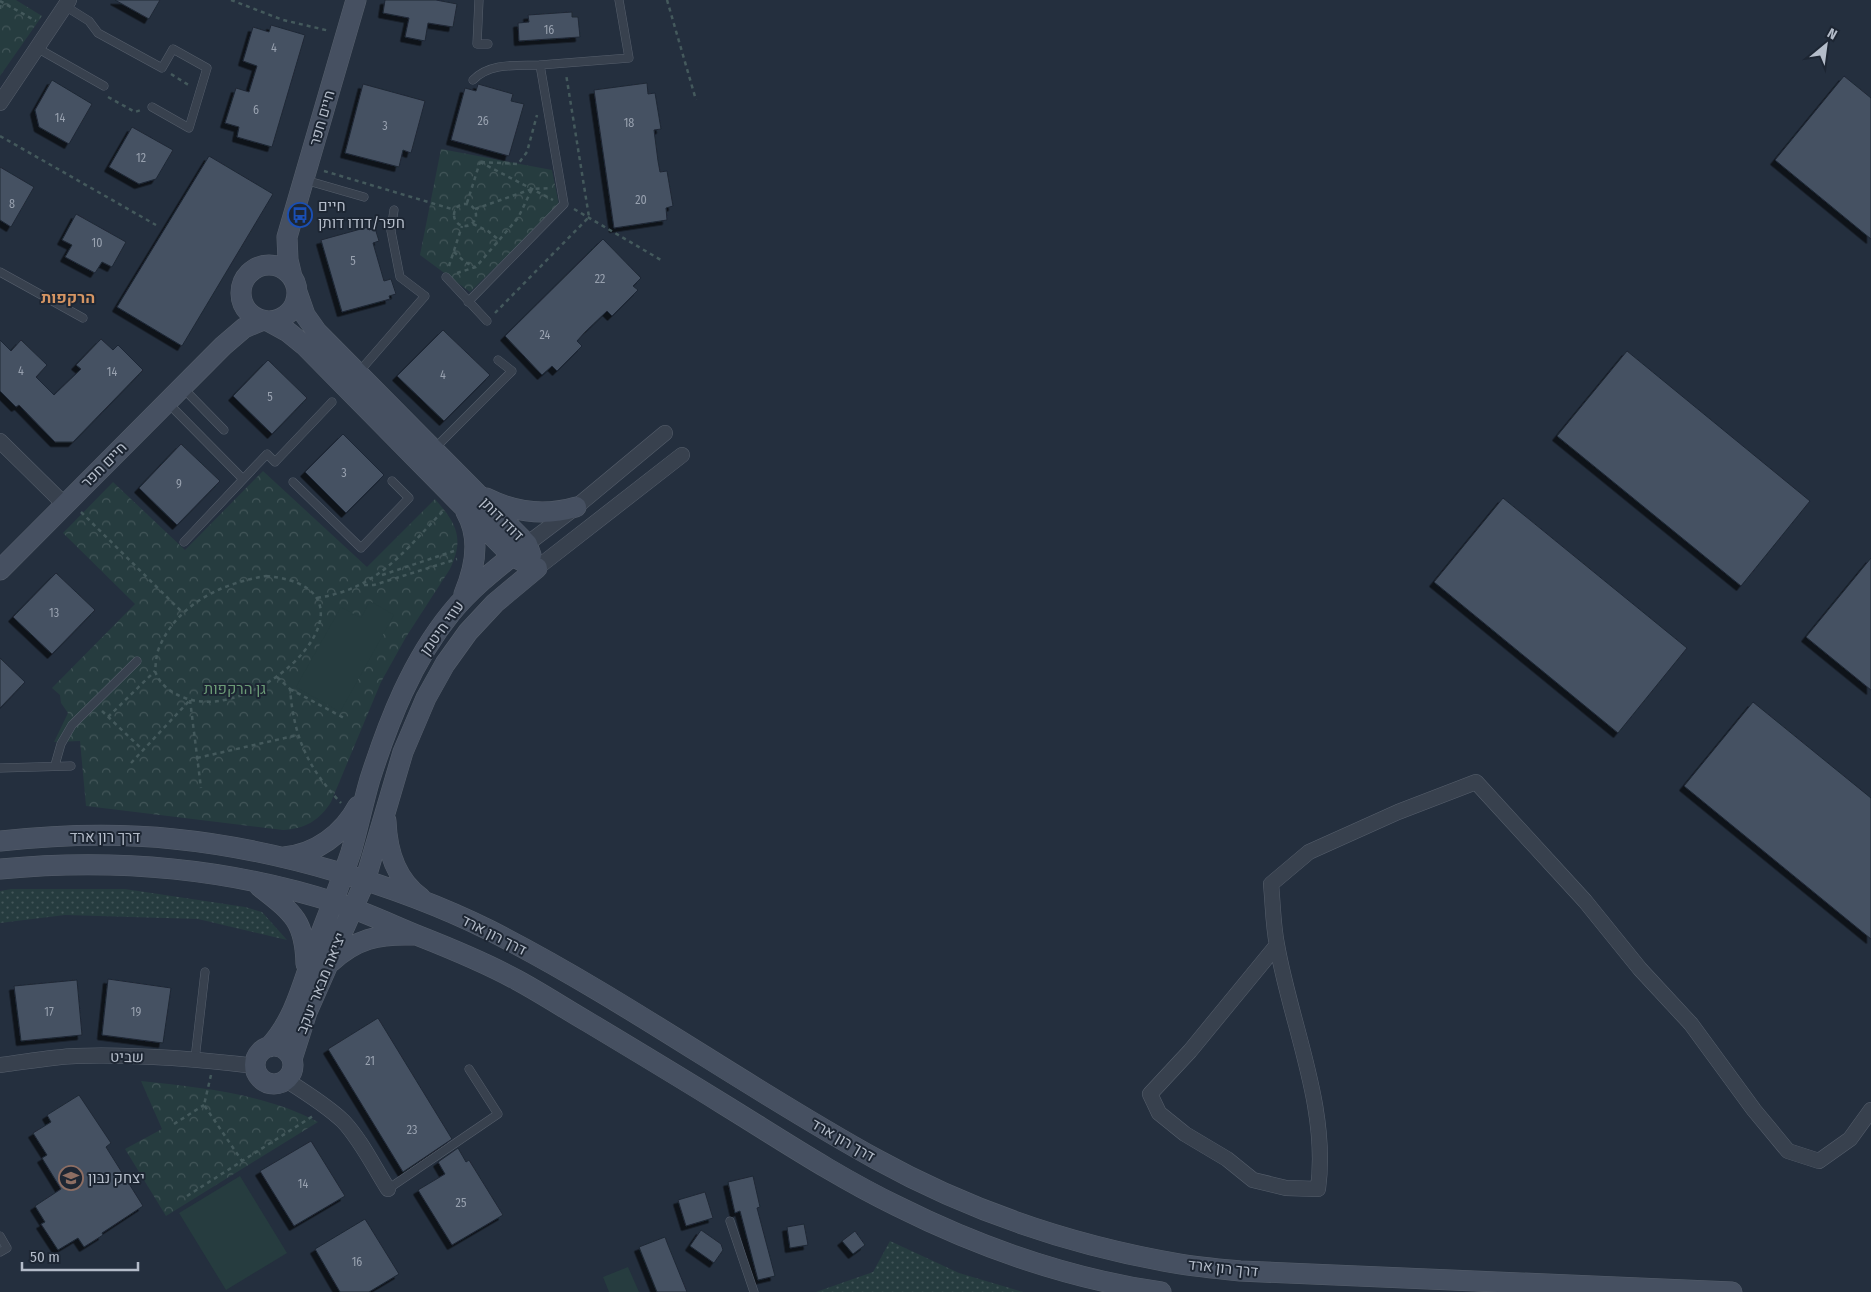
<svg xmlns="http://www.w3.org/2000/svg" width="1871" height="1292" viewBox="0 0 1871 1292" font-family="'Fira Sans Condensed',Heebo,sans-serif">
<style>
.grass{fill:url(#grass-dots)}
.park{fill:url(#park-crowns)}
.garden{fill:#263c3f}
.building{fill:#455162;stroke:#1f2835;filter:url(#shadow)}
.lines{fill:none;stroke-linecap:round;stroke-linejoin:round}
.lane-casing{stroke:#565f6c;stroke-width:9}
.street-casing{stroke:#565f6c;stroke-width:16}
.secondary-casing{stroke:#565f6c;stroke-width:21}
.path{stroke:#44595c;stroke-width:2.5;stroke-dasharray:4 4;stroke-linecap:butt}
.lane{stroke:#38414e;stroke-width:8}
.street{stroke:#38414e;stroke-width:15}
.secondary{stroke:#465061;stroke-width:20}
.labels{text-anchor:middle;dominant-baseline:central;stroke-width:4;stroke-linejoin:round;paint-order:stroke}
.number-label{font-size:12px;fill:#98a1af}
.street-label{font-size:15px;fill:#b4bcc9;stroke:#1d2633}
.poi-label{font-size:15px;fill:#b4bcc9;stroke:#1d2633;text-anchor:start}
.park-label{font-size:15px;fill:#6b9a76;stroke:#1d2633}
.neighbourhood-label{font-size:16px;font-weight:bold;fill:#d59563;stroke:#1d2633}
</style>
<defs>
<pattern id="grass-dots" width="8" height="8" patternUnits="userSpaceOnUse" patternTransform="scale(1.25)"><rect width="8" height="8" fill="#263c3f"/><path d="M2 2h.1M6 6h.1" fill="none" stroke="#435659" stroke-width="1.8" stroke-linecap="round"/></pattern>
<pattern id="park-crowns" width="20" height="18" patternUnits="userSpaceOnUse" patternTransform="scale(1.25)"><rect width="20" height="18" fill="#263c3f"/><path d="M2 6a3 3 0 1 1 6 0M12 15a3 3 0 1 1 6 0" fill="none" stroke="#435659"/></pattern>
<filter id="shadow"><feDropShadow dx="-4.5" dy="4.5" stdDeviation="0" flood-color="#0009"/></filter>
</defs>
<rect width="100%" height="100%" fill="#242f3e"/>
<path class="grass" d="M11,889H125L245,907L262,912L287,940L198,919L65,915L0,923V891Z
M890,1241L959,1273L1023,1292H816L873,1272Z"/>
<path class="park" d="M0,0H16L42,16L0,76Z
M441,149L552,170L559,205L470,292L420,255Z
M263,471L367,567L435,499C456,523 465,538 450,569L406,637L381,682L331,802C320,820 305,829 283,830L86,806L80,741L54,742L68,713L61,703L60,695L52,688L135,604L63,533L113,482L185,550Z
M141,1081C198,1087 267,1094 318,1122L166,1216L125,1149L162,1129Z"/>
<path class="garden" d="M370,601L394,615L340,712L296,687L341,607L361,618Z
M240,1176L287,1253L226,1290L179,1213Z
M628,1267L639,1292H609L603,1277Z"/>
<path class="building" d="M115,0H160L149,19Z
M385,0H436L457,4L453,27L428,23L425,41L405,37L409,18L383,13Z
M572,12V17H578L580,37L519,41L518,23L529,22L528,15Z
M271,25L305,35L272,147L237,137L239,127L225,123L236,88L249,92L257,66L243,61L253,27L269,32Z
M1844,76L1871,98V239L1775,160Z
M52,80L92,104L69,144L39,127L35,110Z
M647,83L648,94L655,93L661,129L654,130L658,161L660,172L667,171L673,206L666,208L667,220L614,228L594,90Z
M363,84L425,101L411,153L403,150L399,167L345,153Z
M478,84L513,94L511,101L524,104L509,156L451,140L465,88L476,91Z
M132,127L173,150L156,179L139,184L109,167Z
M209,156L273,194L182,346L117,307Z
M0,167L34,187L11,227L0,220Z
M76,214L126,242L112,267L102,262L95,273L65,257L72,245L62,240Z
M368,227L369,230L375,228L379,241L373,243L384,281L391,279L396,294L389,296L390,299L342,312L321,240Z
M603,239L641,278L633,286L638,290L612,316L607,311L585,332L577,341L582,346L557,371L552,366L542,375L505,336Z
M443,330L490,375L444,421L397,376Z
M101,339L113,350L118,345L143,370L73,442H55L19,405L16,407L0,391V340L11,351L21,340L47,365L36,377L54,395L81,369L76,365Z
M1627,351L1810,501L1741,586L1557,436Z
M268,360L307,398L272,434L233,396Z
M343,434L384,475L346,513L305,472Z
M181,444L220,481L177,525L139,488Z
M1503,498L1687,648L1618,733L1434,582Z
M1871,558V690L1806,637Z
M56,573L95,610L52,654L13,617Z
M0,658L25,682L0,708Z
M1753,702L1871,798V939L1684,786Z
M108,979L171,988L163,1043L102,1035Z
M77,980L82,1035L21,1041L14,986Z
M378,1018L452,1139L403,1172L328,1049Z
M79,1095L111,1143L106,1147L143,1206L102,1233L103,1235L84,1247L78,1238L58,1250L41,1224L45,1222L35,1206L61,1189L42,1158L47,1155L33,1133L51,1122L47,1115Z
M311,1141L345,1196L294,1226L260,1171Z
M458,1148L466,1162L469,1160L503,1215L452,1245L418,1190L445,1174L438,1162Z
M753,1176L760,1207L757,1208L775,1276L758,1280L740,1211L735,1213L728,1182Z
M705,1192L713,1218L686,1226L678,1200Z
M365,1219L399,1274L369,1292H340L315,1249Z
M804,1224L808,1245L790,1248L787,1227Z
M701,1230L721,1244L723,1250L714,1263L690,1246Z
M855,1231L865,1245L853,1254L842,1241Z
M665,1237L668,1245L687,1292H657L639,1247Z"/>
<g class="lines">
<defs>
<path id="lane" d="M479,0L477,44H488
M65,6L89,21L98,33L162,68L173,49L207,68L189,128L152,107
M37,48L104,86
M473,80C490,62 518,66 540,65
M305,180L364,197
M0,272L83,318
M446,277L487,321
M468,302L564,204L540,65L629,58L619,0
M358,373L425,296L400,277L391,231L394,210
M182,387L224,430
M167,402L243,479
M435,448L512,371L498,360
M293,482L361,548L409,498L392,481
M184,542L267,454L275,462L332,402
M55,765L61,744L72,725L137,661
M0,768L71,766
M195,1059L205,972
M388,1189L498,1114L469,1069
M730,1221L754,1292
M0,1236L7,1248L0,1252"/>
<path id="street" d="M0,103L69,0
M0,441L65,505
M527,544L576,507L665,433
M537,568L682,455
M1277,945L1190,1051L1150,1094L1159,1113L1185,1134L1227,1159L1253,1180L1286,1188L1318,1189C1329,1107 1291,1025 1277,945C1273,925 1273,904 1271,884L1309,852L1398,812L1476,782L1585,901L1640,969L1691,1024L1754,1110L1788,1151L1819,1161L1850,1139L1871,1110
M0,1065C25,1062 51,1057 76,1056C136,1054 196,1059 255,1066
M286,1080C305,1092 326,1105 343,1121C361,1140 374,1167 388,1189"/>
<path id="secondary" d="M241 293a28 28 0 1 1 56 0a28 28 0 1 1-56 0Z
M292,277L288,260L287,237L356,0
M297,292L305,315L317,332L527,544L531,555
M268,321L288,332L304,345L512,556L524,562
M486,498C514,512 545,516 576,507
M0,570L223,346L244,328L263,320
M464,594C475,568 481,538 466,512
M386,821C387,850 396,880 421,898
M0,841C57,835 117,833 174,839C276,849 398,885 489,930C623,998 745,1087 876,1159C970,1211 1074,1246 1180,1264C1199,1267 1220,1269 1240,1271L1732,1292
M284,857C316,854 343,834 358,806
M0,869C114,858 228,868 337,903C365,912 392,925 419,936C452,949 486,963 517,980C541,993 564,1008 588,1022C633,1049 678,1076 723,1104C780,1139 837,1177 897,1206C979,1247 1070,1279 1161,1292
M259,886C292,912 305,920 306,964
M331,962C356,939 378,934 412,935
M255 1065a19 19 0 1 1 38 0a19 19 0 1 1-38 0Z
M269,1047C296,1019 304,977 318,941C329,912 341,882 351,852C358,828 363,803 370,779C389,720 412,661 451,613C473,586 500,566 527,544
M292,1059L307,1012L365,881L403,752L426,698L445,664L468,632L495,603L537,568"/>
</defs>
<use href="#lane" class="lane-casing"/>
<use href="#street" class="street-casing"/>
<use href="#secondary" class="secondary-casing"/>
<path class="path" d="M231,0L283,20L330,31
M667,0L696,100
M0,1L36,21
M0,9L1,2
M171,74L190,86
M108,97L135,112L141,110
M0,136L156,225
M480,162L553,200
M481,162L518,164L527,152L537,115
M324,171L455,210
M467,203L480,162
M454 215a11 11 0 1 1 22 0a11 11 0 1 1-22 0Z
M475,209L532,189L551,188
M574,209L661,260
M473,224L488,231L499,240
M454,252L465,262L475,267
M449,266L462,226
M457,273L476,267L518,218L532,189
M495,313L589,217L566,74
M81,512L183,613
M382,575L457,550
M266,576C397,588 262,726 185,698C171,693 160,685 155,671C156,663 156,655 159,648C177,604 222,583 266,576Z
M364,585H374L457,559
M317,598C379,588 403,552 444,510
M277,677L290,689C294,738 308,768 341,803
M290,689L344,718
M190,700L201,788
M102,711L143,750
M108,717L155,671
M197,758L298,735
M131,763L190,700
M211,1075L204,1105L242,1161
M174,1124L204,1105
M187,1196L313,1116"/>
<use href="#lane" class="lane"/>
<use href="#street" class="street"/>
<use href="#secondary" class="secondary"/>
</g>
<defs>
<symbol id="bus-ring" viewBox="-11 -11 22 22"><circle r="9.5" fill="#1d2633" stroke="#1a4fb4" stroke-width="1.5"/><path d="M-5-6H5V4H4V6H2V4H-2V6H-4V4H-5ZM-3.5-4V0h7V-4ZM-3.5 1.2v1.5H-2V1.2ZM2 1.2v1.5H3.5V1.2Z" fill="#1a4fb4"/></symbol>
<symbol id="school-ring" viewBox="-11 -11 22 22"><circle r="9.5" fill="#1d2633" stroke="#8d6e63" stroke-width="1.5"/><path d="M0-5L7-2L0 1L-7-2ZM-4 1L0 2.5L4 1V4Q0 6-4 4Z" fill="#8d6e63"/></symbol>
</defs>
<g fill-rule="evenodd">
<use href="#bus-ring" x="286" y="201" width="28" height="28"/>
<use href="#school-ring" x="57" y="1164" width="28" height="28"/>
</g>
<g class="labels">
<g class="number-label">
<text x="549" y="30">16</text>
<text x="274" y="48">4</text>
<text x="256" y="110">6</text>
<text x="60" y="118">14</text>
<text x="483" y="121">26</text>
<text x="629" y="123">18</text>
<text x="385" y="126">3</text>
<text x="141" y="158">12</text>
<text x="641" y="200">20</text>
<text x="12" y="204">8</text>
<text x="97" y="243">10</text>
<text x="353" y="261">5</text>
<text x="600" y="279">22</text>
<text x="545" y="335">24</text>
<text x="21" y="371">4</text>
<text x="112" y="372">14</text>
<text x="443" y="375">4</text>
<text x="270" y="397">5</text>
<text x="344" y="473">3</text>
<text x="179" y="484">9</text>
<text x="54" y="613">13</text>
<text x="49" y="1012">17</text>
<text x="136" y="1012">19</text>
<text x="370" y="1061">21</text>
<text x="412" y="1130">23</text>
<text x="303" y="1184">14</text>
<text x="461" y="1203">25</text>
<text x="357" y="1262">16</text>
</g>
<g class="street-label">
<text transform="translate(322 118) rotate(-74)">חיים חפר</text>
<text transform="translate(104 465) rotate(-45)">חיים חפר</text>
<text transform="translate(502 519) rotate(45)">דודו דותן</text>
<text transform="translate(442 628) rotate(-54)">עוזי חיטמן</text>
<text x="105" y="837">דרך רון ארד</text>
<text transform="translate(494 935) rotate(27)">דרך רון ארד</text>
<text transform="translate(321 983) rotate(-68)">יציאה מבאר יעקב</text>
<text transform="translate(127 1057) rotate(1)">שביט</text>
<text transform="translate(843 1140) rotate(30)">דרך רון ארד</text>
<text transform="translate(1223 1268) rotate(6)">דרך רון ארד</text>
</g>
<g class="poi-label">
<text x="318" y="206">חיים<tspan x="318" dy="17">חפר/דודו דותן</tspan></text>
<text x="88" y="1178">יצחק נבון</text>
</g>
<g class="park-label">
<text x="235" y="689">גן הרקפות</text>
</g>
<g class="neighbourhood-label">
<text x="68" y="297">הרקפות</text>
</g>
</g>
<g transform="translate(1826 45) rotate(29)" stroke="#1d2633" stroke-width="4" paint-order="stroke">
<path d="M0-4L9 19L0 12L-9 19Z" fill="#b4bcc9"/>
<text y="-8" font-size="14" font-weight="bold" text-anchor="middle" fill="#b4bcc9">N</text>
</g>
<path d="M22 1262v8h116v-8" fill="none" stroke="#b4bcc9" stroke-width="2.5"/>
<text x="30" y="1262" font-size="15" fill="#b4bcc9" stroke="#1d2633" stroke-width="4" paint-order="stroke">50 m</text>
</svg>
